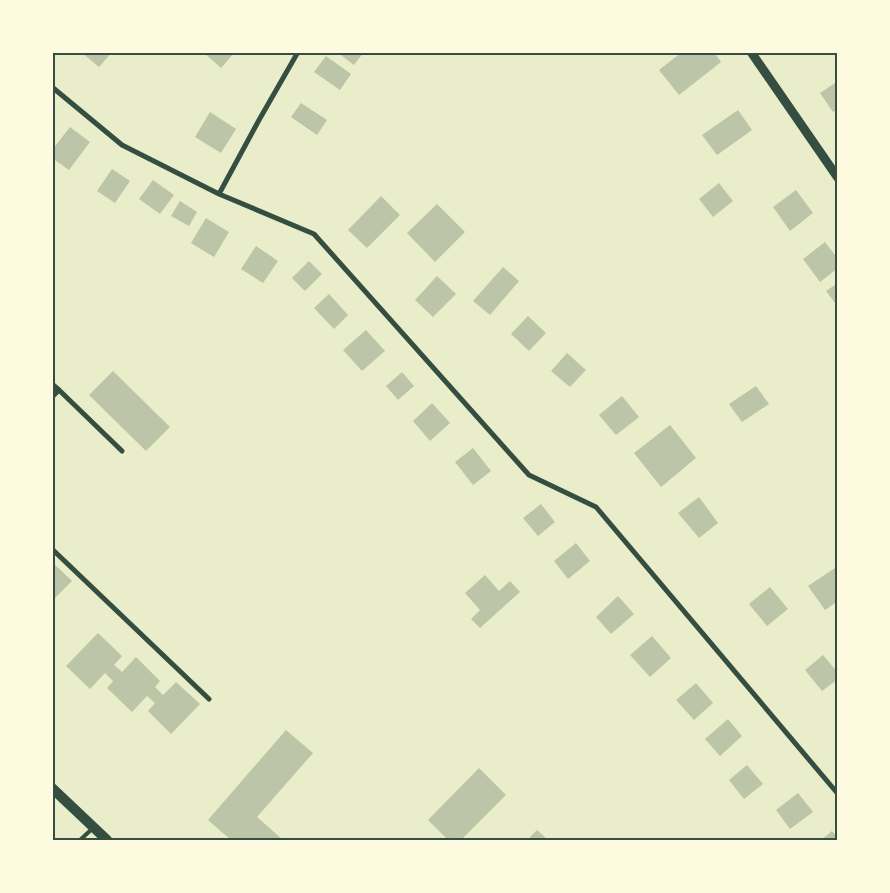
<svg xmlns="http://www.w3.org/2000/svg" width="890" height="893" viewBox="0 0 890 893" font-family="'Alegreya Sans',sans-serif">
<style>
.building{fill:#bcc5a7}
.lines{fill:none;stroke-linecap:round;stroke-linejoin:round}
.service{stroke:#344e41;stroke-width:4}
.minor{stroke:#344e41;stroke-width:5}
.tertiary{stroke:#344e41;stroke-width:9}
.secondary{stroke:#344e41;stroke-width:10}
.neatline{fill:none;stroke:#344e41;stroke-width:2}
</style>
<rect width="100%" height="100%" fill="#e9edc9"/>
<path class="building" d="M81,52H112L99,67Z
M203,52H232L233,54L221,68Z
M337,52H364L354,65Z
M682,52H714L721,62L679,95L659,70Z
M326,56L351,74L340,90L314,72Z
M838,81V109L833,112L820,93Z
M301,103L327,120L317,135L291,117Z
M738,110L752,130L717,155L702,135Z
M210,112L236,129L221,153L195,137Z
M70,127L90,142L69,170L52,158V150Z
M112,169L130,181L115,203L97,191Z
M153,180L174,195L160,214L139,199Z
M719,183L733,201L713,217L699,199Z
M796,190L813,213L790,231L773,207Z
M381,196L400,215L367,248L348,230Z
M180,201L197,212L189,226L171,216Z
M437,204L465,232L435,262L407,233Z
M206,218L229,232L214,257L191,243Z
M825,242L838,259V268L820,282L803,259Z
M256,246L278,261L263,283L241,269Z
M309,261L322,274L305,291L292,278Z
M503,267L519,281L490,315L473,301Z
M437,276L456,294L433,317L415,300Z
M838,283V307L826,291Z
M329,294L348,315L334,329L314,308Z
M528,316L546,333L529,351L511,334Z
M366,330L385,351L362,371L343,350Z
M567,353L586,370L570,387L551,371Z
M113,371L170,427L146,451L89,395Z
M402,372L414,386L398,400L386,386Z
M756,386L769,404L742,422L729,404Z
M622,396L639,417L616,435L599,415Z
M432,403L450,423L430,441L413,421Z
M670,425L696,458L661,487L634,453Z
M473,448L491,471L473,485L455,462Z
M699,497L718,523L699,538L678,513Z
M541,504L555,522L538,536L523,518Z
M576,543L590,561L568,579L554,561Z
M52,562L72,581L52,601Z
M838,566V601L825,610L808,586Z
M485,575L499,591L510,581L520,592L480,628L471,619L480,610L465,593Z
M770,587L788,609L767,626L749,604Z
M618,596L634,614L611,634L596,617Z
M98,633L122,656L114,665L122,672L136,657L160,681L155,687L163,695L176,682L200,704L171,734L148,711L155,703L147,696L132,712L107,688L113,681L105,673L90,689L66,666Z
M652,636L671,658L650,677L630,655Z
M823,655L838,673V679L822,691L805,670Z
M696,683L713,703L694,720L676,700Z
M728,719L742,736L720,756L705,739Z
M286,730L313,753L257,817L283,840H231L208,820Z
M747,765L763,784L744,799L729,780Z
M479,768L506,795L461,840H448L428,820Z
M798,793L813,812L790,829L776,810Z
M537,830L548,840H527Z
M832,831L838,838V840H821Z"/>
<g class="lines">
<path class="service" d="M80,840L92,829"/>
<path class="minor" d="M52,87L122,145L219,194L314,234L529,475L596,507L838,794
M219,194L259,120L298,52
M52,384L59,390L52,397
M59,390L122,451
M52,549L209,699"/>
<path class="tertiary" d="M751,52L838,178"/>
<path class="secondary" d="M52,788L107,840"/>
</g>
<rect width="890" height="893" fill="none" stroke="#fefae0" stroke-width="108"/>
<rect x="54" y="54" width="782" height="785" class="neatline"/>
</svg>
